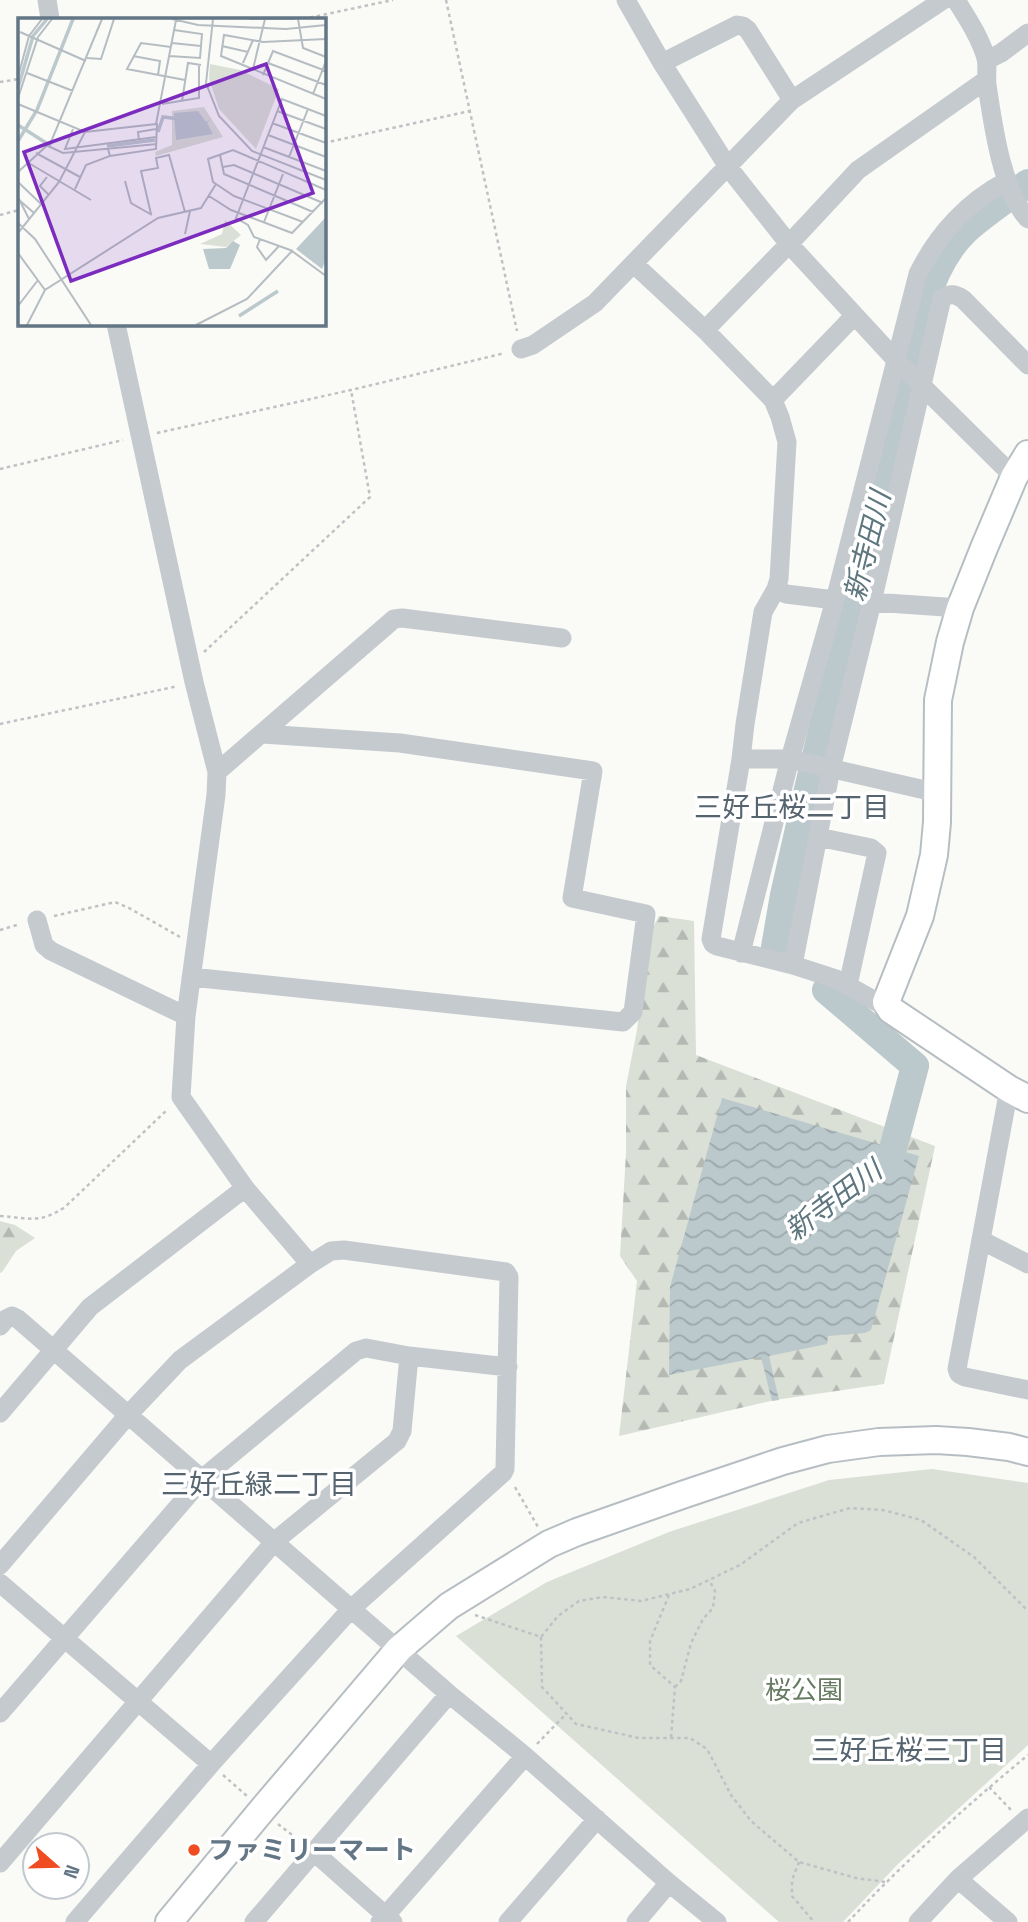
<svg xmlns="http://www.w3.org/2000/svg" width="1028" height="1922" viewBox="0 0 1028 1922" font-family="'Space Grotesk','Noto Sans JP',sans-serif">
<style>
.forest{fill:url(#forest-firs)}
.green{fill:#dae0d6}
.water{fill:url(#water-waves)}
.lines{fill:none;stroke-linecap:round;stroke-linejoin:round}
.river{stroke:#bbc9cc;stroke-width:28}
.secondary-casing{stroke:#b7bec3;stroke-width:30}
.path{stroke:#bfc2c5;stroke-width:2.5;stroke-dasharray:3.5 3.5;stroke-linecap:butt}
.street{stroke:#c5cace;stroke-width:19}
.secondary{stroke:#fff;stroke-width:26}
.poi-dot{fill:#f04c22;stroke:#fff;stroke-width:2.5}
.labels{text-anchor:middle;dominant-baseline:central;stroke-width:7;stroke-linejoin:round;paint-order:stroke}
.park-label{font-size:26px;fill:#677b62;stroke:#fff}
.poi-label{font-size:26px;font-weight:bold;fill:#637685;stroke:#fff;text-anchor:start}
.water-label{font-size:28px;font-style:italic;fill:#5e767e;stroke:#fff}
.neighbourhood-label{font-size:28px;fill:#55646f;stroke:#fff}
.inset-river{fill:none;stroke:#bbc9cc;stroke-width:3.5}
.inset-road{fill:none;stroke:#b5bdc2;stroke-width:2}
.view{fill:#7b2cbf;fill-opacity:0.15;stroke:#7b2cbf;stroke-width:3.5}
.inset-edge{fill:none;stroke:#637685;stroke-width:3.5}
</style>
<defs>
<pattern id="forest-firs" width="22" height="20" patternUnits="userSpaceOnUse" patternTransform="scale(1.75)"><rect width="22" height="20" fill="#dae0d6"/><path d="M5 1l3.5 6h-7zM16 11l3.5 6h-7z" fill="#b4bab3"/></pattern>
<pattern id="water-waves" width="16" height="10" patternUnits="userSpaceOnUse" patternTransform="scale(1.75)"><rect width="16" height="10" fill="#bbc9cc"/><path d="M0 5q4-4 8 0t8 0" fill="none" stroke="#9ca8ab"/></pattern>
</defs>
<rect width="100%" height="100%" fill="#fafaf7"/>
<path class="forest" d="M659,916L694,921L696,1055L935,1146L884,1384L775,1400L619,1436L637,1281L620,1256L626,1153V1086L637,1030L648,937Z
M0,1221L15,1225L35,1238L16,1251L2,1272L0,1273Z"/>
<path class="green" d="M932,1469L1028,1483V1745L898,1864L843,1922H779L456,1636L547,1582L669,1532L829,1480Z"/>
<path class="water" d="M722,1098L919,1156L871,1330L865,1333L828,1336L827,1344L769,1356L779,1400L772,1401L761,1357L669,1375L670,1287Z"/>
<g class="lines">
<path class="river" d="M775,947L784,895L808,789L924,306C932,279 945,250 966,230C985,213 1008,198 1028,183
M826,990L915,1066L891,1156L869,1173"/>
<defs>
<path id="secondary" d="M1028,454L1014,477L984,548L960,608L950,642L938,700L937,822L934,855L920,916L886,1002L891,1010L1009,1089L1028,1099
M169,1922L262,1810L399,1649L449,1606L549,1544L577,1532L682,1495L783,1461L828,1449L879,1442L936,1440L968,1442L1009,1447L1028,1452"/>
</defs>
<use href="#secondary" class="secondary-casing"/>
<path class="path" d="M446,0L517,331
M303,19L393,0
M0,82L19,79
M324,143L470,111
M0,215L19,210
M157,433L351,390L505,353
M0,469L123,440
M204,652L370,497L351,390
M0,724L178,686
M54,916L115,902L129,908L180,937
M0,930L20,924
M0,1216C30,1218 39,1224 65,1207L168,1109
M515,1487L538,1527
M669,1595L650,1641V1665L675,1687L671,1738
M475,1615L541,1637L558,1616L579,1601L603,1597L641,1601L690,1589L740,1565L798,1523L850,1508L883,1510L921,1520L974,1557L1028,1611
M541,1637L542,1687L576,1724L639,1738H690L707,1749L731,1795L751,1821L799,1862L856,1878L885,1882
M675,1687L681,1681L691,1643L703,1619L713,1608L715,1591L709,1580
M537,1744L566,1714
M223,1775L247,1796
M989,1787L1011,1810
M278,1824L300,1841
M799,1862L792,1880V1896L814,1922
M848,1922C904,1862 965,1807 1028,1755"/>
<path class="street" d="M47,0L50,19
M626,0L662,63L728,167L789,244L895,359L1014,477
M956,0C967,18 980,37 986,58C988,66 986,76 987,85C993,124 1001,189 1028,219
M987,60L1001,53L1028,33
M662,63L737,25L743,26L748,30L792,100
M634,264L705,330L773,400L780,417L787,442L779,579L776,589L786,594L835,600
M116,324L194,682L217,772L216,795L186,1016L181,1097L245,1188L310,1264
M705,330L789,244L858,170L986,80
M521,349L533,345L595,303L792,100L943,0
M773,400L854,316
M776,589L763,612L745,724L741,759L711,939L713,944L717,946L793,965L824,975L836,979L888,1008
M872,602L960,608
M741,759H790L938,793
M217,772L394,619L402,618L562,638
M818,837L871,848L877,853L848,985
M37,920L44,945L51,951L186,1016
M741,953L790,759L835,600L918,274C937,235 968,201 1007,181
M793,965L831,769L872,602L942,298C951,293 955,294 963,299L1028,365
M191,977L623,1022L633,1012L646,914L572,898L593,771L400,743L262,734
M1009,1089L957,1369L959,1374L965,1377L1028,1390
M981,1240L1028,1264
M0,1326L6,1319L12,1316L18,1319L449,1694L525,1756L669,1883L717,1922
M0,1413L90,1307L245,1188
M0,1565L128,1415L180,1360L310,1264L331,1251L344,1250L506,1272L509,1277L505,1469L503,1473L351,1609L211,1764L75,1922
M0,1583L211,1764
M0,1713L203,1478L356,1351L366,1348L409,1356L508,1367
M314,1852L393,1922
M0,1863L275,1541L397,1441L402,1431L409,1356
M958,1879L1008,1922
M254,1922L449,1694
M380,1922L525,1756
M508,1922L597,1819
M636,1922L669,1883
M918,1922L958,1879L1028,1818"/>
<use href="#secondary" class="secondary"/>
</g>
<circle class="poi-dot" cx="194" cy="1850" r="7"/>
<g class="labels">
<g class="park-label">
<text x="804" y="1690">桜公園</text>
</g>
<g class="poi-label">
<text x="208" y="1850">ファミリーマート</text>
</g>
<g class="water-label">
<text transform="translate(867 546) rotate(-76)">新寺田川</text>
<text transform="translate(833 1200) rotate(-37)">新寺田川</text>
</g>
<g class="neighbourhood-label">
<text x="792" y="807">三好丘桜二丁目</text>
<text x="259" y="1484">三好丘緑二丁目</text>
<text x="909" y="1750">三好丘桜三丁目</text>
</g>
</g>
<g transform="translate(18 18)">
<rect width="308" height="308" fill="#fafaf7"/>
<path d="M186,89L205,119L138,138L137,134L154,127V93ZM207,202L223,217L208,229L182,226L204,216Z" fill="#dae0d6"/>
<path d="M192,46L222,52L261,71L238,131L201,91L191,61Z" fill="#dae0d6"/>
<path d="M180,93L188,104L193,101L189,105L195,116L158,122L156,95ZM308,199V241L304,251L278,231ZM215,223L222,227L212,251H191L185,231L208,230Z" fill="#bbc9cc"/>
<path class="inset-river" d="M0,70L15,18L29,1M0,107L33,128M140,114L145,99L162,101M0,123L19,92L55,1M89,128L137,122M221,298L260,273"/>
<path class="inset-road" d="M154,1L180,7L268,11L308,7M195,1L188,65L201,98L234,133L308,162M231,1H277M280,1L285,30L308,39M2,14L68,43M308,21L245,24L206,17L203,38L308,81M154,25L183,28M204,28L230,34M153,29L123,25L109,51L167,62M115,38L142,43L140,57M151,38L182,40L184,16L156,12M69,40L83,41L96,1M225,45L235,22M250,45L308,67M235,51L247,1M9,55L55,73M245,57L255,33L308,53M0,59L11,18L24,1M295,76L308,43M0,80L20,19L34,1M164,83L170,45L183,47M0,86L67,114L138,106L158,2M144,86L181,80V46M259,93L308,111M254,105L308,125M55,111L47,131L138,119M250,117L308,139M121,122L120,114L138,111M30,128L45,135L139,126M245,129L308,153M18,135L62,159M202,137L206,156L295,194M92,138L138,131L139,105M271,139L290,91M9,144L73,182M205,149L216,147L305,185M0,154L33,124L84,1M29,159L22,168L31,177M107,163L113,185L134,197M0,164L23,186M57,171L68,147L92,138L90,131M191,178L213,192L274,215L308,180M0,181L16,195M1,181L11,201M133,196L123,153L140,150L138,140L151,137L167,194M246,204L265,156M285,204L216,178L195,164L190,141L215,132L308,172M0,205L17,221L73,307M0,215L41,164L67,114M167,216L172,193M242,221L239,229L248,242L261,228M275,233L236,219L230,207L218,200L264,81L308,98M0,235L27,272M0,288L20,262M9,307L27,272L140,200L183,190L198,166M178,307L229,281L274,233L308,258"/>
<path class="view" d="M248,46L295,175L53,263L6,134Z"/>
<rect width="308" height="308" class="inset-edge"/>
</g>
<g transform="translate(56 1866) rotate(110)"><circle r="33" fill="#ffffff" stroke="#c1c8ce" stroke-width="2"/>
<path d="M0-5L12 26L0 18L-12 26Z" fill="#f04c22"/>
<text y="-10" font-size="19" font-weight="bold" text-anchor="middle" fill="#637685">N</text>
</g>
</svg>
